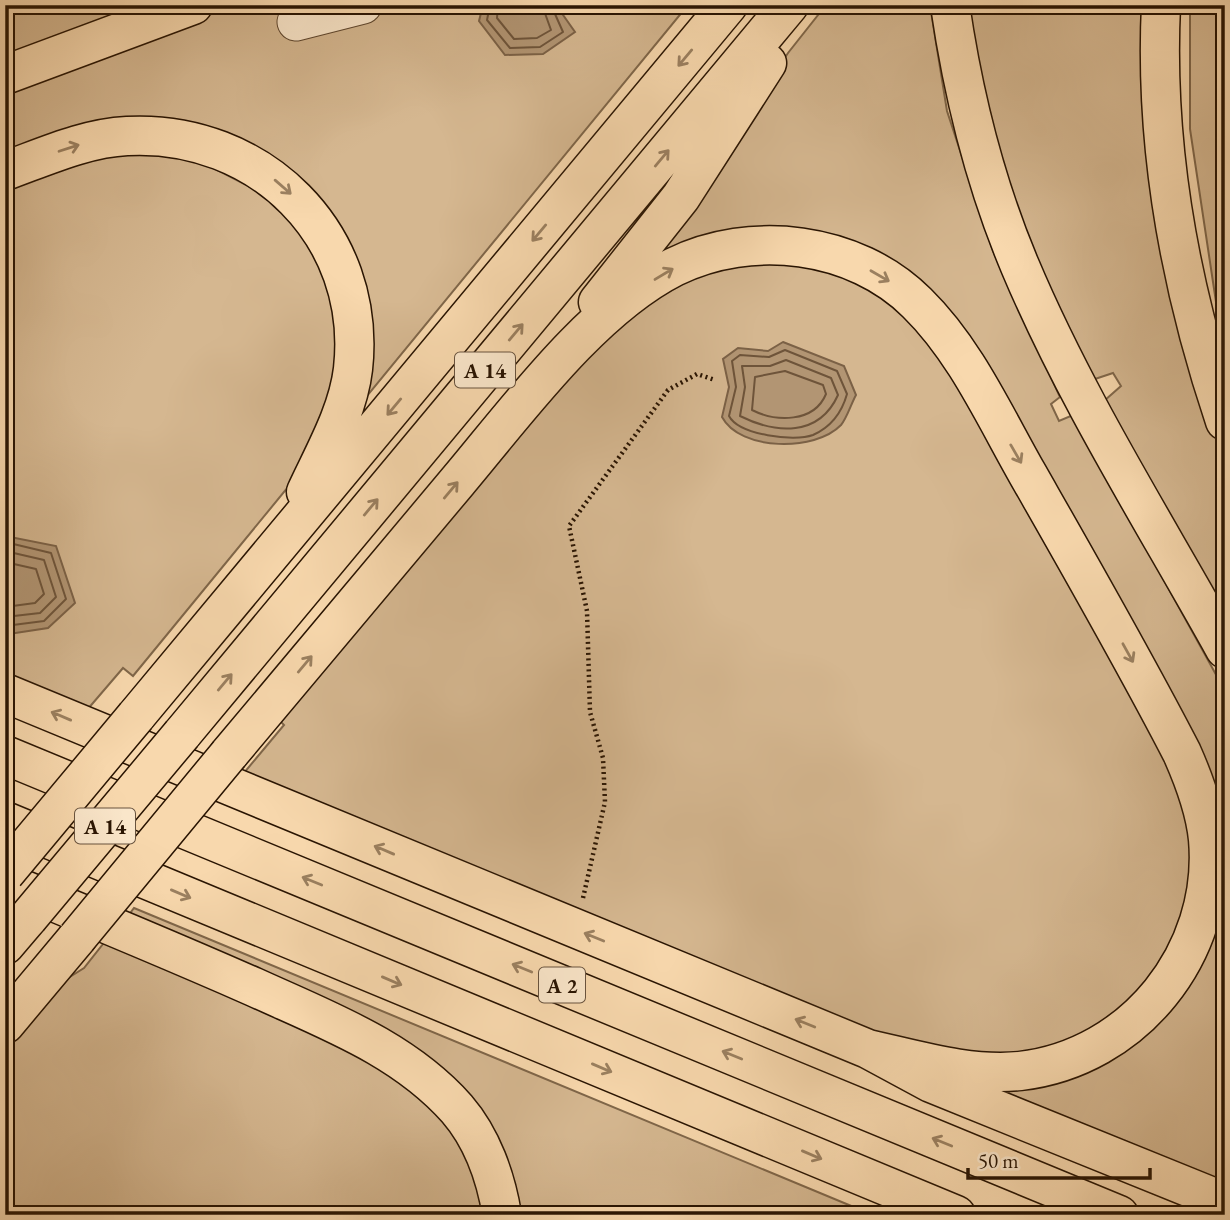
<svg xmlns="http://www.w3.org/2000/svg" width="1230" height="1220" viewBox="0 0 1230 1220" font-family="'EB Garamond',serif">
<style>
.green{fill:#d5b790;stroke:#7f6649;stroke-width:2}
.water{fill:#b29573;stroke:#7b6146;stroke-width:2}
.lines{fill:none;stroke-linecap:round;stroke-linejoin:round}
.shore{stroke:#6e543a;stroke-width:2}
.minor-casing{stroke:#5d452d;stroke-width:39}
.highway-casing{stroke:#291402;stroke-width:41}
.path{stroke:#291402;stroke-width:4.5;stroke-dasharray:2 3.5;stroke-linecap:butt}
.minor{stroke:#fae6ca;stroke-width:37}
.highway{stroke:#f8d8ad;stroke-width:38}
.highway-bridge-casing{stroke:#291402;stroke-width:41;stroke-linecap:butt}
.highway-bridge{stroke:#f8d8ad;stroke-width:38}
.oneway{stroke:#9b8060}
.labels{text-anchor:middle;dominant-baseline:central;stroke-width:5;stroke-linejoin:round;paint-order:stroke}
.shield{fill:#fae6ca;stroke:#68533e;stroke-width:2}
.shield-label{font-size:21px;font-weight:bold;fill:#291402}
</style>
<rect width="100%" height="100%" fill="#f8d8ad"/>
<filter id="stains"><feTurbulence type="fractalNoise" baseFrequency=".00286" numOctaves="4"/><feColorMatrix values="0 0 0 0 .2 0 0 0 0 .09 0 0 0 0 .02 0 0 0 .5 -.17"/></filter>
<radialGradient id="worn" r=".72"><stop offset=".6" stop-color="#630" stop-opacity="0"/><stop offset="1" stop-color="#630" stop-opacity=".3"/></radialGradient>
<path class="green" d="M5,5H139L5,55Z
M236,5H688L358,407L364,335L244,144L5,162V89Z
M826,5H930L947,111L993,251L1060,397L1051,404L1059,421L1073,415L1225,691V1188L962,1081L1106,1053L1218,873L997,395L866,256L646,265L788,53Z
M963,5H1148L1195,381L1225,462V617L1104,401L1121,386L1113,373L1092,380L1025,237L986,122Z
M1190,5H1225V329L1216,302L1190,129Z
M175,148L283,204L332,281L340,378L293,481L133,676L123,668L87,710L5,677V182L72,157Z
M730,258L842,268L927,328L1189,799L1192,901L1139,1003L1040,1057L910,1048L243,774L284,725L277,718L623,311Z
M134,908L873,1215H515L473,1114L128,916Z
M107,939L340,1037L448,1114L493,1215H5V1044L49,990L84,968Z"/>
<path class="water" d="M483,5H556L575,32L543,54L505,55L479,21Z
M783,342L844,366L856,395C851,404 847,418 841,425C815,452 740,451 722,417L729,387L723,359L738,348L768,351Z
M5,536L56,546L75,603L48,628L9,634L5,631Z"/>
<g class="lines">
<path class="shore" d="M490,5L487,20L510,48L540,47L563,32L551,5
M498,5L497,18L514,39L537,38L551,30L542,5
M785,350L837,371L847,394C842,412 831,427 813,435C794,442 739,435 729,416L736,387L732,361L740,355L769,357Z
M786,360L831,378L838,395C819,437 776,434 740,416L745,387L742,366H770Z
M785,371L823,385L826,394C814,423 776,422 752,410L755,377Z
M5,542L51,553L66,599L44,621L5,626
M5,551L44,560L56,597L40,613L5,617
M5,562L36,569L44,594L35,603L5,607"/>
<defs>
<path id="minor" d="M296,22L363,5"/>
<path id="highway" d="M950,5C963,94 985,183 1020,266C1076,399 1155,523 1225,649
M1161,5C1154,147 1180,287 1225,421
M5,75L193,5
M5,171C44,157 85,138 127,136C259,129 368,234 353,369C348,412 324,453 306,492
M598,302L681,197L767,63
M5,693L868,1049L931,1083L1225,1202
M136,716L728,5
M182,734L789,5
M229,754C306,663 382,572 458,481C517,411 591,309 674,267C751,229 855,241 917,303C965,350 994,415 1027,473C1080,566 1133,658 1182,753C1194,780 1205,809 1208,839C1218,953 1134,1058 1020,1071C969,1076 918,1060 868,1049
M5,755L1119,1215
M5,821L956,1215
M5,882C88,916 172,951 254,987C326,1020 403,1048 457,1109C482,1138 496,1178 502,1215
M5,945L28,918
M5,1024L77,938"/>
</defs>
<use href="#minor" class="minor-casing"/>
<use href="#highway" class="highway-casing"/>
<path class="path" d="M583,898L605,802L603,758L590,712L587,611L569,526L668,390L697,374L715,380"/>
<use href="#minor" class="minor"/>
<use href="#highway" class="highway"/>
<defs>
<path id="highway-bridge" d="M5,873L136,716
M28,918L182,734
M77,938L229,754"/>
</defs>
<use href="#highway-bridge" class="highway-bridge-casing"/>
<use href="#highway-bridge" class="highway-bridge"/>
</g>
<defs><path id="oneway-shaft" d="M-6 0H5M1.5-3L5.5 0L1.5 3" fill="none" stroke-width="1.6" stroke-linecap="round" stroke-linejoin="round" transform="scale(1.75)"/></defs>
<g class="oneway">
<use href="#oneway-shaft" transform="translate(685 58) rotate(130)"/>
<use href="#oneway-shaft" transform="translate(69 148) rotate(-18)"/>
<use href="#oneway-shaft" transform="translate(662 158) rotate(-50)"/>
<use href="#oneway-shaft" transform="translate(283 187) rotate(41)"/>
<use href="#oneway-shaft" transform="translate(539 233) rotate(130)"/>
<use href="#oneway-shaft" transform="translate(664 274) rotate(-31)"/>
<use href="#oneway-shaft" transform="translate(880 276) rotate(30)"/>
<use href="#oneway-shaft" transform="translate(516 332) rotate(-50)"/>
<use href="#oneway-shaft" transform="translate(394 407) rotate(130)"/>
<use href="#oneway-shaft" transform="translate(1016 454) rotate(60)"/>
<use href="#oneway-shaft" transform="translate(451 490) rotate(-50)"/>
<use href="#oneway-shaft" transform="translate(371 507) rotate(-50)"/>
<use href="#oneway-shaft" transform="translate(1128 653) rotate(61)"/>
<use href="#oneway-shaft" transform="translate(305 664) rotate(-50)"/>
<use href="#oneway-shaft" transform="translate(225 682) rotate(-50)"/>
<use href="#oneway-shaft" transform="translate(61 716) rotate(-157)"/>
<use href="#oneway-shaft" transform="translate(384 850) rotate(-157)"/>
<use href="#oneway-shaft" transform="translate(312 881) rotate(-158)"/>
<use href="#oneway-shaft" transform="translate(181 894) rotate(23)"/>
<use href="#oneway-shaft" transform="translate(594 937) rotate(-158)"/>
<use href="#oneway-shaft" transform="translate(522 968) rotate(-158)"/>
<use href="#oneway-shaft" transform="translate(392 981) rotate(23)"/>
<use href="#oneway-shaft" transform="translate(805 1023) rotate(-158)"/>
<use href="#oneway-shaft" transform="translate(732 1055) rotate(-158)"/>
<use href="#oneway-shaft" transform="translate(602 1068) rotate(23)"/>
<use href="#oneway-shaft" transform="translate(942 1142) rotate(-158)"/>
<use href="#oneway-shaft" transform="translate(812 1155) rotate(23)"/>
</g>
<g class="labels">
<g class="shield">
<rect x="455" y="352.5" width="60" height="35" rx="5"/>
<rect x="75" y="808.5" width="60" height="35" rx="5"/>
<rect x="539" y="967.5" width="46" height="35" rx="5"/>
</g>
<g class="shield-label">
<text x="485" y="370">A 14</text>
<text x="105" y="826">A 14</text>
<text x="562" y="985">A 2</text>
</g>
</g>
<rect width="1230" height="1220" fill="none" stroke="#f8d8ad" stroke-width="28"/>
<rect x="7" y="7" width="1216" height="1206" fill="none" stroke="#291402" stroke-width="3.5"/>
<rect x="14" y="14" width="1202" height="1192" fill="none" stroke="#291402" stroke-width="2"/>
<path d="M968 1168v10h182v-10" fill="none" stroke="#291402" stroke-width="3.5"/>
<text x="978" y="1168" font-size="21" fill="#291402" stroke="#fae6ca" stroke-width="5" paint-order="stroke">50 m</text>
<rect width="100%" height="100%" filter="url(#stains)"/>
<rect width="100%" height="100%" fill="url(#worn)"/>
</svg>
